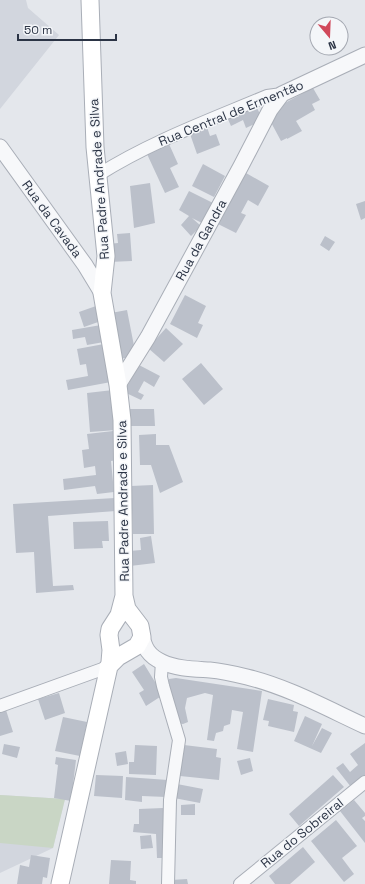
<svg xmlns="http://www.w3.org/2000/svg" width="365" height="884" viewBox="0 0 365 884" font-family="'Space Grotesk',sans-serif">
<style>
.built{fill:#d2d6de}
.green{fill:#c9d6c5}
.building{fill:#bbc0ca}
.lines{fill:none;stroke-linecap:round;stroke-linejoin:round}
.minor-casing{stroke:#a9aeb7;stroke-width:14}
.tertiary-casing{stroke:#a9aeb7;stroke-width:17}
.secondary-casing{stroke:#a9aeb7;stroke-width:19}
.minor{stroke:#f7f8fa;stroke-width:12}
.tertiary{stroke:#f7f8fa;stroke-width:15}
.secondary{stroke:#fff;stroke-width:17}
.labels{text-anchor:middle;dominant-baseline:central;stroke-width:3;stroke-linejoin:round;paint-order:stroke}
.street-label{font-size:13px;fill:#2b3445;stroke:#f4f6f9}
</style>
<rect width="100%" height="100%" fill="#e4e7ec"/>
<path class="built" d="M0,0H26L28,8L59,35L0,109Z
M0,795L65,799L53,848L0,873Z"/>
<path class="green" d="M0,795L65,799L53,848L0,843Z"/>
<path class="building" d="M313,88L320,100L312,104L315,110L296,121L302,131L287,139V138L281,141L266,113Z
M255,104L263,120L246,128L243,120L231,126L227,117Z
M207,127L210,136L216,134L220,145L197,154L190,134Z
M169,144L178,164L170,168L179,187L165,193L147,154Z
M203,164L225,176L214,197L192,186Z
M246,173L269,186L258,206L248,200L241,213L246,215L236,233L218,224Z
M150,183L155,223L134,228L130,186Z
M189,191L213,203L202,223L192,218L201,226L191,236L181,225L189,216L179,210Z
M365,201V218L361,220L356,204Z
M130,233L132,261L109,262L108,244L118,243L117,234Z
M325,236L335,242L329,251L320,245Z
M185,295L206,306L198,323L203,325L197,338L170,324Z
M96,306L101,321L84,327L79,312Z
M127,310L136,356L119,359L111,313Z
M101,325L104,342L87,345L85,337L73,339L72,330Z
M166,328L183,344L164,362L148,348Z
M104,344L111,382L68,390L66,380L88,376L86,364L80,365L77,349Z
M201,363L223,389L204,405L182,379Z
M139,365L160,376L154,387L144,381L138,392L144,395L141,400L124,392Z
M113,390L117,430L90,432L87,393Z
M127,409H154L155,426H130Z
M113,431L117,460L111,461L114,492L97,494L95,486L64,490L63,479L96,475L95,466L84,468L82,450L89,449L87,434Z
M156,434V445H169L183,482L160,493L151,465H140L139,435Z
M153,485L154,534H133L131,486Z
M115,498L116,511L48,516L53,586L73,585L74,590L36,593L34,552L16,553L13,504Z
M108,521L109,541H102L103,548L74,549L73,522Z
M151,536L155,563L130,566L129,551L141,550L140,538Z
M144,664L163,695L146,706L139,693L144,690L132,672Z
M176,678L262,691L253,752L237,749L243,712L232,710L230,724L224,726L223,731L216,733L214,741L207,740L213,695L205,693L187,698L185,708L188,722L183,724L176,723L167,688L169,679Z
M59,693L65,713L45,720L38,699Z
M268,699L294,705L293,711L298,712L294,732L268,726L269,721L263,720Z
M6,710L13,732L0,736V712Z
M305,716L322,724L312,746L322,728L332,733L321,753L294,741Z
M63,717L87,722L80,756L55,751Z
M365,743V776L351,787L336,768L343,763L350,772L358,765L350,754Z
M4,744L20,747L17,758L2,754Z
M135,745L157,746L156,775L129,774V762H134Z
M184,745L217,749L216,757L221,758L219,780L180,776Z
M126,751L128,764L117,766L115,753Z
M56,757L76,760L71,801L54,798L58,765L55,764Z
M250,758L253,771L241,775L237,761Z
M96,775L123,776L122,798L94,796Z
M333,775L344,787L299,826L289,814Z
M126,777L168,780L166,797L142,796V802L125,800Z
M177,784L203,789L200,803L174,798Z
M354,800L365,813V816L362,818L365,821V843L340,811Z
M195,804V815H181V805Z
M163,808L164,858H157L156,834L133,832L134,824H139V809Z
M336,820L357,846L342,858L354,874L344,882L311,841Z
M151,835L153,848L141,849L140,836Z
M303,847L315,862L290,884H275L269,876Z
M31,855L50,858L47,878L43,877L42,884H17L20,865L29,867Z
M111,860L131,861L130,880L136,881V884H109Z
M187,879L188,884H171V880Z"/>
<g class="lines">
<defs>
<path id="minor" d="M98,175C150,142 210,120 267,96L282,94
M162,662L161,677L163,686L179,740L170,800L168,884
M0,706L108,667
M240,884L365,782"/>
<path id="tertiary" d="M0,147L85,265L102,293
M118,385L148,337L241,166L270,110L282,94L365,55
M142,635C144,648 149,656 162,662C177,669 195,669 210,670C222,671 235,674 247,677C288,687 326,708 365,726"/>
<path id="secondary" d="M90,0L95,147L106,256L102,293L118,385L122,420L124,596L127,609L140,626L142,637L137,646L118,657L108,667
M60,884L110,662L111,650L109,635L110,629L119,615L124,596"/>
</defs>
<use href="#minor" class="minor-casing"/>
<use href="#tertiary" class="tertiary-casing"/>
<use href="#secondary" class="secondary-casing"/>
<use href="#minor" class="minor"/>
<use href="#tertiary" class="tertiary"/>
<use href="#secondary" class="secondary"/>
</g>
<g class="labels">
<g class="street-label">
<text transform="translate(231 113) rotate(-22)">Rua Central de Ermentão</text>
<text transform="translate(99 179) rotate(-94)">Rua Padre Andrade e Silva</text>
<text transform="translate(52 219) rotate(54)">Rua da Cavada</text>
<text transform="translate(201 240) rotate(-61)">Rua da Gandra</text>
<text transform="translate(123 501) rotate(-91)">Rua Padre Andrade e Silva</text>
<text transform="translate(302 833) rotate(-39)">Rua do Sobreiral</text>
</g>
</g>
<g transform="translate(329 36) rotate(161)"><circle r="19" fill="#f4f6f9" stroke="#a4a8b1"/>
<path d="M0-3L7 15L0 10L-7 15Z" fill="#d1495b"/>
<text y="-6" font-size="11" font-weight="bold" text-anchor="middle" fill="#2b3445">N</text>
</g>
<path d="M18 34v6h98v-6" fill="none" stroke="#2b3445" stroke-width="2"/>
<text x="24" y="34" font-size="12" fill="#2b3445" stroke="#f4f6f9" stroke-width="3" paint-order="stroke">50 m</text>
</svg>
